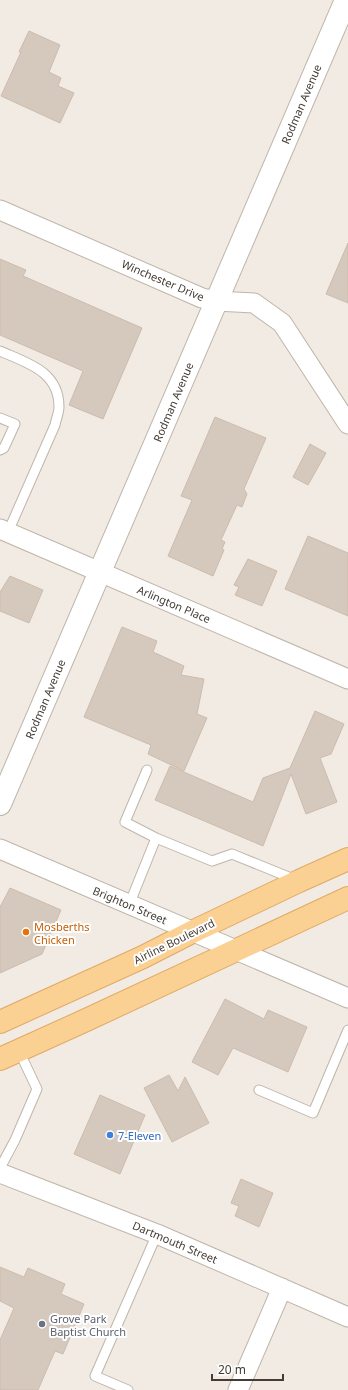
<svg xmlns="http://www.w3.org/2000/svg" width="348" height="1390" viewBox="0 0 348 1390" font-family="'Noto Sans',sans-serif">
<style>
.building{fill:#d5c8bc;stroke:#cdbcad}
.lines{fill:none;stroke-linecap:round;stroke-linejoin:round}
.service-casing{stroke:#bfb5aa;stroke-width:11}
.minor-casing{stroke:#bfb5aa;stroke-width:21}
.tertiary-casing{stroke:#bfb5aa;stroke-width:24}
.primary-casing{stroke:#e0aa63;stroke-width:24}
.service{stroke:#fff;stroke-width:9}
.minor{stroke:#fff;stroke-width:19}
.tertiary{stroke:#fff;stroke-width:22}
.primary{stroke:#fbd093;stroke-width:22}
.food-dot{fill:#e8710a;stroke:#fff;stroke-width:1.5}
.shop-dot{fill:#3f7fe0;stroke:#fff;stroke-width:1.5}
.worship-dot{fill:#6b7280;stroke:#fff;stroke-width:1.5}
.labels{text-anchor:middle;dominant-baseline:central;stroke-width:4;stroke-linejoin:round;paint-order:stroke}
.street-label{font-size:11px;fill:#433b34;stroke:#fff}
.food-label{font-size:11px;fill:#c56008;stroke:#fff;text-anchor:start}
.shop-label{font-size:11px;fill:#366cbe;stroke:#fff;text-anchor:start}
.worship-label{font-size:11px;fill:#5b616d;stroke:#fff;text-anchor:start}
</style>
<rect width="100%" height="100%" fill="#f1ebe4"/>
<path class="building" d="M29,31L60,45L49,72L61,78L58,86L74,93L60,123L1,96L21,52H19Z
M348,243V303L326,294Z
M0,259L26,270L23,276L142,328L103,419L69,405L83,371L0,335Z
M215,417L266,438L244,489L247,494L242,507L237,505L221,540L225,542L222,549L224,550L213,576L168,556L192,500L181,496Z
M310,444L326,453L308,485L293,477Z
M308,536L348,553V616L285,589Z
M248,559L277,571L262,606L235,595L239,587L234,585Z
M10,576L43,590L29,623L0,611V592Z
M122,627L157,641L153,652L184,666L181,675L204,679L197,714L207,718L184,771L148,754L151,745L84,717Z
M315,711L344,724L331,754L320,758L337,802L306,814L291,774L263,846L155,800L170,766L253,802L263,778L290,768Z
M10,888L61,910L42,954L0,973V907Z
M225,999L264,1019L268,1010L307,1027L288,1072L233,1048L218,1075L192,1062Z
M169,1075L178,1091L185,1077L209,1123L172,1142L144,1088Z
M100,1095L145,1115L120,1174L74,1154Z
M241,1179L273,1193L259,1227L235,1216L239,1206L231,1203Z
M0,1267L24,1277L28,1268L65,1284L61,1294L84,1304L63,1354L55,1351L38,1390H0V1340L14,1308L0,1301Z"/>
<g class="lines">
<defs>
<path id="service" d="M0,351C27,363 59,371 59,407C59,413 56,419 55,425L8,532
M0,418L15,424L4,448L0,450
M147,770L125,822L156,838L212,861L232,854L296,880
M129,905L156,838
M259,1090L313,1113L348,1030
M0,1168L15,1140L37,1089L19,1051
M128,1390L95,1376L157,1234"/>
<path id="minor" d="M0,210L202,298L216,301L254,303L282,323L348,424
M0,529L348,679
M0,849L348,998
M0,1173L157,1234L348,1317
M238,1390L282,1288"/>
<path id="tertiary" d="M0,804L346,0"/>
<path id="primary" d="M0,1022L143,957L192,932L299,881L348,859
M0,1059L84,1021L348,898"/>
</defs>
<use href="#service" class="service-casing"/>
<use href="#minor" class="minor-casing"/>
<use href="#tertiary" class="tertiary-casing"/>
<use href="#primary" class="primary-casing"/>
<use href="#service" class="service"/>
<use href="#minor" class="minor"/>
<use href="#tertiary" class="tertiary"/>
<use href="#primary" class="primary"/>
</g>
<circle class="food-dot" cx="26" cy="932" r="4"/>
<circle class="shop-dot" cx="110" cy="1135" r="4"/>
<circle class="worship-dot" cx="42" cy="1324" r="4"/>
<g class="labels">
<g class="street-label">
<text transform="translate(301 104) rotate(-67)">Rodman Avenue</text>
<text transform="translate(163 280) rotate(23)">Winchester Drive</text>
<text transform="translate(173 402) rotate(-67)">Rodman Avenue</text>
<text transform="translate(174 604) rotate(23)">Arlington Place</text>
<text transform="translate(45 699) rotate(-67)">Rodman Avenue</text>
<text transform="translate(130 905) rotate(23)">Brighton Street</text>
<text transform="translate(174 941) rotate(-26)">Airline Boulevard</text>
<text transform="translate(175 1242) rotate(23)">Dartmouth Street</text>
</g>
<g class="food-label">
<text x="34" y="926">Mosberths<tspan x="34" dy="13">Chicken</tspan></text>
</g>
<g class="shop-label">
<text x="118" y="1135">7-Eleven</text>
</g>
<g class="worship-label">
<text x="50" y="1318">Grove Park<tspan x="50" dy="13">Baptist Church</tspan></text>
</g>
</g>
<path d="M212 1374v6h71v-6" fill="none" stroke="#433b34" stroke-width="2"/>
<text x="218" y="1374" font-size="12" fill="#433b34" stroke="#ffffff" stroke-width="3" paint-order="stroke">20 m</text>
</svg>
